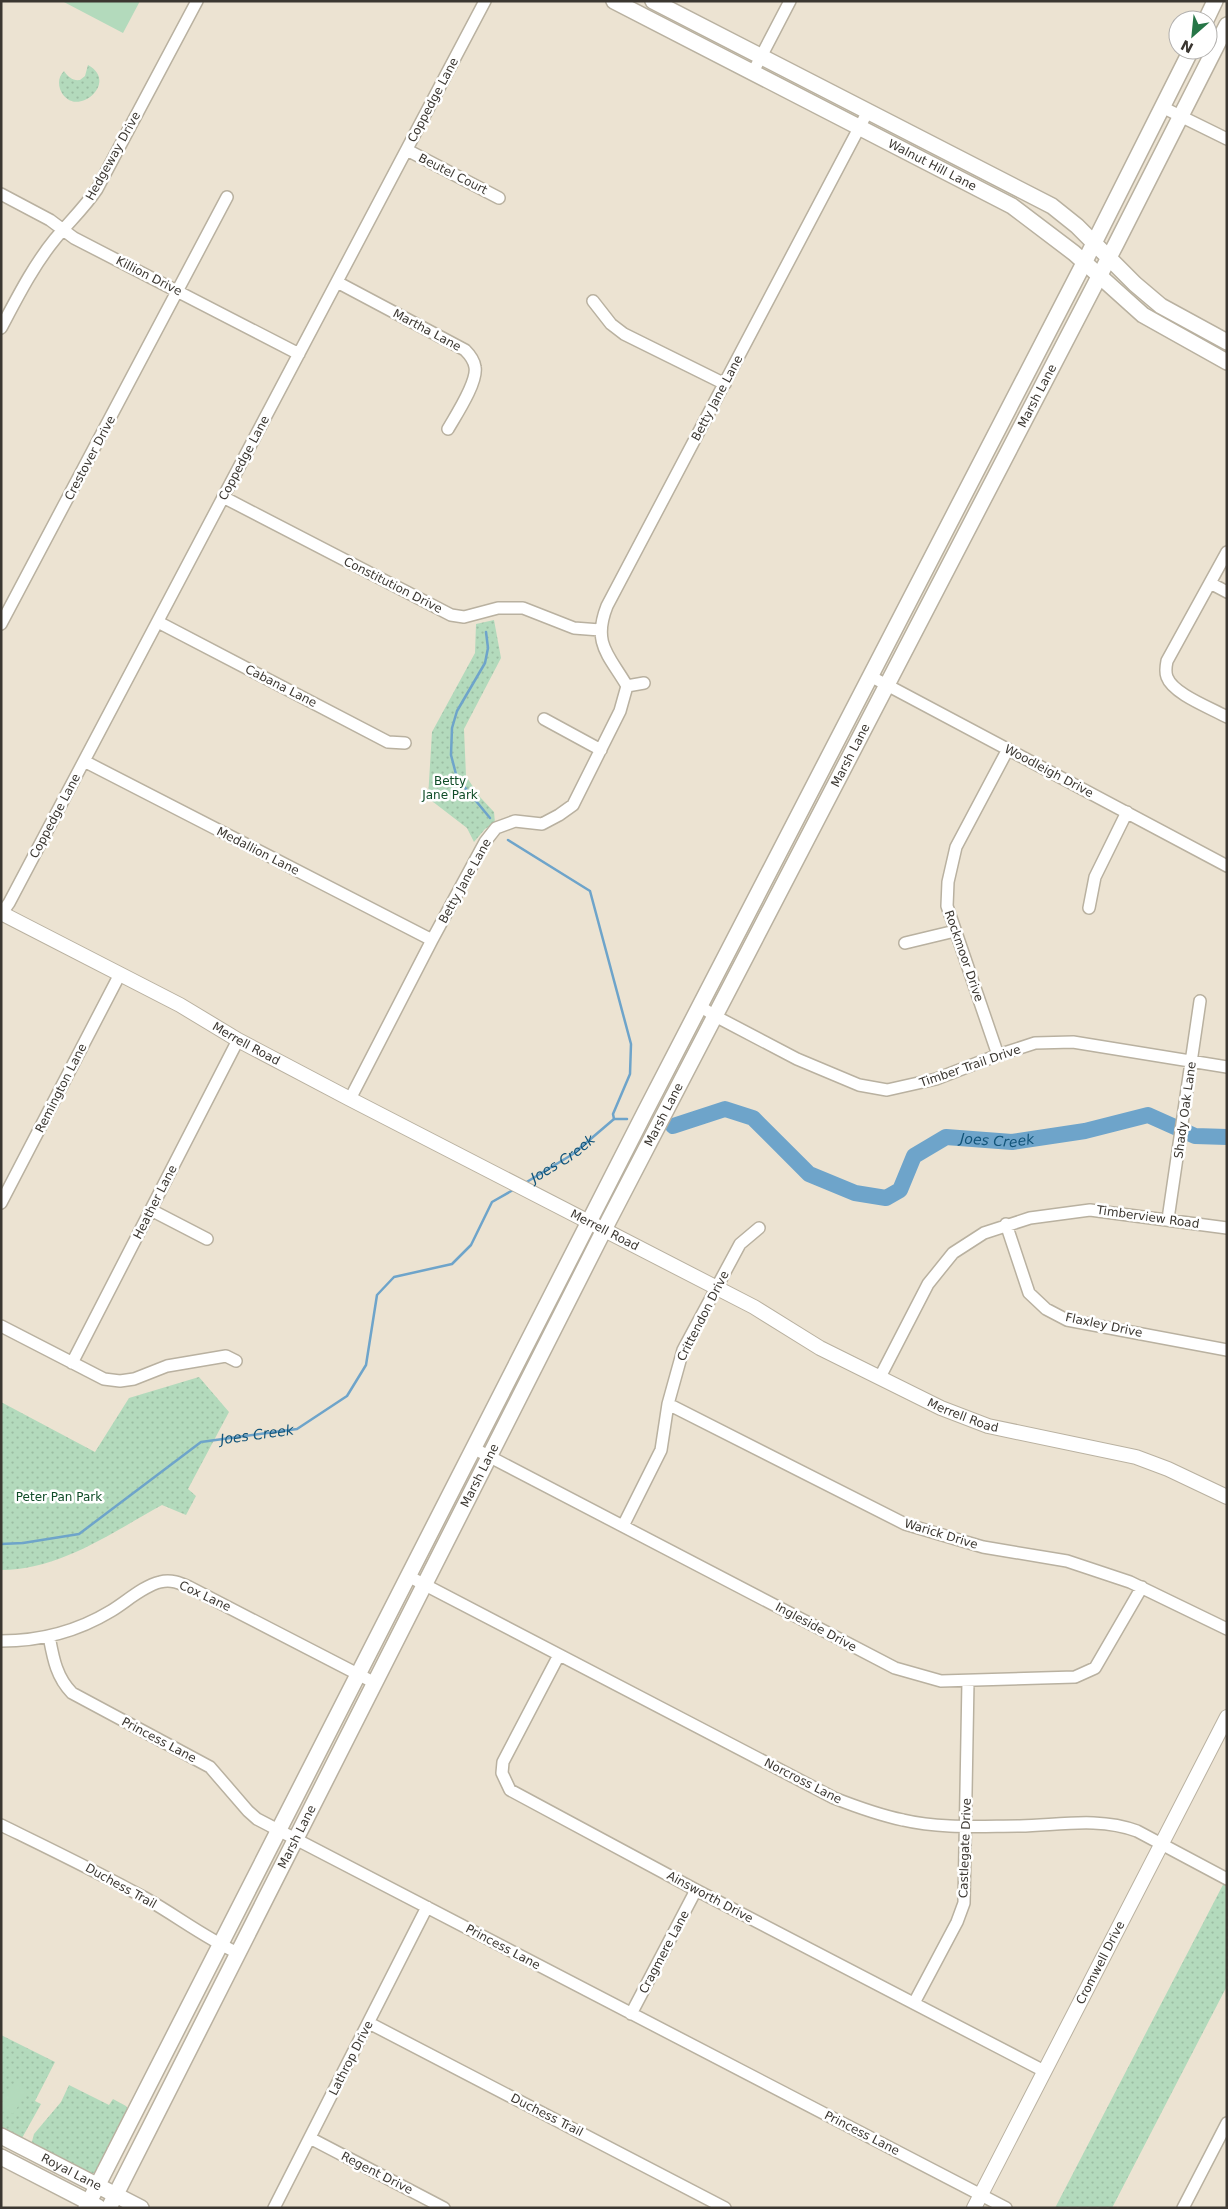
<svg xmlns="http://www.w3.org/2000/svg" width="1228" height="2209" viewBox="0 0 1228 2209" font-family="'DejaVu Sans',sans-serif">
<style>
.grass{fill:url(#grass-dots)}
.pitch{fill:#b3dabc}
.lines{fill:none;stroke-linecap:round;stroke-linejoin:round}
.stream{stroke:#6ea4ca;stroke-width:2.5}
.river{stroke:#6ea4ca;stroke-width:16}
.minor-casing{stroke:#b9b1a0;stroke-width:14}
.tertiary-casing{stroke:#b9b1a0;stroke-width:16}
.secondary-casing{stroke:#b9b1a0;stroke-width:18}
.minor{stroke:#fff;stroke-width:11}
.tertiary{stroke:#fff;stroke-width:14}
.secondary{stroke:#fff;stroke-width:15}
.labels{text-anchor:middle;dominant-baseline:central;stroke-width:5;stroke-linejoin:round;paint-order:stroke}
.street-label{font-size:12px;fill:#3b3731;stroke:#fff}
.park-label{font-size:12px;fill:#0f4c27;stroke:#fff}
.water-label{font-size:14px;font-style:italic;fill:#125479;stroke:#fff}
</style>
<defs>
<pattern id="grass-dots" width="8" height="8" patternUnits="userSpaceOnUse" patternTransform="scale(1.25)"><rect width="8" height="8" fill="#b3dabc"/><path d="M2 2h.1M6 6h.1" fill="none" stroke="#9bbca2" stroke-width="1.8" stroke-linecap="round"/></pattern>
</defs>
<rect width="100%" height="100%" fill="#ece3d2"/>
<path class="grass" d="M88,65C121,83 73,122 60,89C58,82 59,76 64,71C68,77 73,81 80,80L85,76Z
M494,620L501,658L464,729L466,776L479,796L494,812L495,823L485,829L474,842L467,828L428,798L432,732L475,653L476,624Z
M199,1377L229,1412L188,1489L196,1496L186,1515L162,1505C113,1532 60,1570 1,1570V1402L95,1452L129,1398Z
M1227,1877V1986L1112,2208H1055Z
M1,2035L55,2062L35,2101L41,2104L22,2138H19L1,2130Z
M69,2085L109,2105L113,2099L126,2106L128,2109L96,2172L91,2174L31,2145L34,2134L61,2102Z"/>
<path class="pitch" d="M62,1H140L123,33Z
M15,2082L28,2091L13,2114L1,2107V2104Z"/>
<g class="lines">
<g class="stream">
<path d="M486,632L488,648L485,663L457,711L452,728L451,755L457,778L490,818"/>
<path d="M508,840L590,891L631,1044L630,1074L613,1114L614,1119"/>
<path id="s1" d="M525,1183L573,1154L614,1119H627"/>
<path id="s2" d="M1,1544L23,1543L79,1534L201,1442L297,1429L347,1396L366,1365L377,1295L394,1277L452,1264L471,1245L492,1202L513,1190"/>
</g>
<path class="river" id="s3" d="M673,1126L725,1109L753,1118L809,1174L855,1193L886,1198L900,1190L914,1156L946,1137L1012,1142L1085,1131L1148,1115L1195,1136L1227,1137"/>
<defs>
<path id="minor" d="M753,72L790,1
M1162,107L1227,139
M407,150L499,198
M1,194L50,220L74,238L299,354
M337,282L465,350C470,355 474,360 475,367C478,382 456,415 448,429
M593,301L611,324L624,334L725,384
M1,328C17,298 33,266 55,239C69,222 85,207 97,189L197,1
M223,497L451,615L464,617L498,608H523L574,628L600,630
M1227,552L1167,661C1166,666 1165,672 1167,677C1173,694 1211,708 1227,717
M1210,583L1227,592
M158,622L388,742L405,743
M1,624L227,197
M870,676L1227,866
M627,686L644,683
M544,719L601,750
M84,761L432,940
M1089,908L1095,877L1127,812
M1,914L9,903L485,1
M905,943L955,931
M700,1006L715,1016L797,1059L859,1085L887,1090L936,1079L998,1055L1035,1043L1073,1042L1227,1067
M998,1055L947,906L948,882L956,847L1008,749
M350,1099L432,940L485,842L496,828L515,821L542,824L559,815L573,805L620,711L627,686C609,655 592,644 607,606L868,111
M1,1203L120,974
M151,1210L207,1239
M1168,1219L1200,1001
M1006,1224L1029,1293L1046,1309L1067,1320L1227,1350
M1,1326L104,1379L120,1381L134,1379L167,1366L226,1356L236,1361
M72,1363L238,1040
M880,1377L928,1284L953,1253L984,1233L1030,1218L1090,1210L1227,1228
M668,1404L905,1524L983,1547L1067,1561L1130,1582L1227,1629
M473,1448L895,1668L941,1681L1075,1677L1095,1668L1142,1587
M623,1526L661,1450L668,1404L683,1350L740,1244L759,1228
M408,1576L834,1798C857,1807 879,1815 903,1820C941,1829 982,1826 1020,1826C1060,1825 1099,1817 1137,1831L1227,1879
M49,1636C53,1657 56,1677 72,1693L210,1767L248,1811L257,1819L1006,2208
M1,1641C39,1641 78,1631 111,1611C126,1602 143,1586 160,1582C171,1579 180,1583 189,1587L375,1683
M559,1655L503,1762L502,1773L510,1790L696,1890L1044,2071
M1,1825C50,1849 98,1872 145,1898C177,1916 205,1938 238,1953
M914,2003L957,1922L964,1903L968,1681
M631,2014L696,1890
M369,2023L725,2208
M310,2138L444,2208
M274,2208L427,1907
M1183,2208L1227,2123"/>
<g id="tertiary">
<path id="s4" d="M1,913L180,1005L238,1040L350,1099L754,1307L820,1348L941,1408L988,1426L1136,1457L1168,1469L1227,1497"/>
<path id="s5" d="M974,2208L1227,1717"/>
</g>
<g id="secondary">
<path id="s6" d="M614,1L1012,206L1074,253L1143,315L1227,362"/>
<path d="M653,1L1052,206L1077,226L1135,284L1161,306L1227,342"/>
<path d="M1206,20L1215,1"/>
<path id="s7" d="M1,2136L141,2208"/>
<path d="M1,2157L98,2207"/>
<path d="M86,2208L645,1112L1084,263L1191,50"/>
<path id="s8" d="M109,2208L609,1220L1116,244L1227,25"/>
</g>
</defs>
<use href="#minor" class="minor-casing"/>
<use href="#tertiary" class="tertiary-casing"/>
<use href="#secondary" class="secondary-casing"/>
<use href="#minor" class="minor"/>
<use href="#tertiary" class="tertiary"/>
<use href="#secondary" class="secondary"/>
</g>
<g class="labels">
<g class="street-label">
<text transform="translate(433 100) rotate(-62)">Coppedge Lane</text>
<text transform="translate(113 156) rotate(-61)">Hedgeway Drive</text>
<text stroke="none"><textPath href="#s6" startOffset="358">Walnut Hill Lane</textPath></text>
<text transform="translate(453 174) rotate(27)">Beutel Court</text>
<text transform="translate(149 276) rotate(27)">Killion Drive</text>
<text transform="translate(427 330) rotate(28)">Martha Lane</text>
<text stroke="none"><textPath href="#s8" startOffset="2036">Marsh Lane</textPath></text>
<text transform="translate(717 398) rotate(-62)">Betty Jane Lane</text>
<text transform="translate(90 458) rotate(-62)">Crestover Drive</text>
<text transform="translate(244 458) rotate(-62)">Coppedge Lane</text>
<text transform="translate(393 585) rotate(27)">Constitution Drive</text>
<text transform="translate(281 686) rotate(27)">Cabana Lane</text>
<text stroke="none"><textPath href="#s8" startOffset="1631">Marsh Lane</textPath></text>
<text transform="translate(1049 771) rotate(28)">Woodleigh Drive</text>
<text transform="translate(55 816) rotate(-62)">Coppedge Lane</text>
<text transform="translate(258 851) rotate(27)">Medallion Lane</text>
<text transform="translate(465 881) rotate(-61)">Betty Jane Lane</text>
<text transform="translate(964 956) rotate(71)">Rockmoor Drive</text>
<text stroke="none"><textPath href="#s4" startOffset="278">Merrell Road</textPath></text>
<text transform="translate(970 1066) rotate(-19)">Timber Trail Drive</text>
<text transform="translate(61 1088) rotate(-63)">Remington Lane</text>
<text transform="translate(1185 1110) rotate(-82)">Shady Oak Lane</text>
<text stroke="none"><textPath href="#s8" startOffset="1226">Marsh Lane</textPath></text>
<text transform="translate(155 1202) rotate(-63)">Heather Lane</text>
<text transform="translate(1148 1217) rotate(8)">Timberview Road</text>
<text stroke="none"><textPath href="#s4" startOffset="682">Merrell Road</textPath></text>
<text transform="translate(703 1316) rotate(-63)">Crittendon Drive</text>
<text transform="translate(1104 1325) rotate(12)">Flaxley Drive</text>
<text stroke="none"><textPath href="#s4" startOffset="1086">Merrell Road</textPath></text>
<text stroke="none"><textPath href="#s8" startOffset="821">Marsh Lane</textPath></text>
<text transform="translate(941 1534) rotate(17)">Warick Drive</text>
<text transform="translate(205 1596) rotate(25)">Cox Lane</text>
<text transform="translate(816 1627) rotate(28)">Ingleside Drive</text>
<text transform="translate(159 1740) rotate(28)">Princess Lane</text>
<text transform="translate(803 1781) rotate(27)">Norcross Lane</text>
<text stroke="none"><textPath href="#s8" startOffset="416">Marsh Lane</textPath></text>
<text transform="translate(965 1848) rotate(-88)">Castlegate Drive</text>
<text transform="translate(121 1886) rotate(29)">Duchess Trail</text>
<text transform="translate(710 1897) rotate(28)">Ainsworth Drive</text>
<text transform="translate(503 1947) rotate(28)">Princess Lane</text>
<text transform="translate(664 1952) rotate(-62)">Cragmere Lane</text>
<text stroke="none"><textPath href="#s5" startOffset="276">Cromwell Drive</textPath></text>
<text transform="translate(351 2058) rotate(-63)">Lathrop Drive</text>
<text transform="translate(547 2115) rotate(27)">Duchess Trail</text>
<text transform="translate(862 2133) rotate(27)">Princess Lane</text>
<text stroke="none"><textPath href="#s7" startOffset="79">Royal Lane</textPath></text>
<text transform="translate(377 2173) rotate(27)">Regent Drive</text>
</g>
<g class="park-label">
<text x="450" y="781">Betty<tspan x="450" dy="14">Jane Park</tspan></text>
<text x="59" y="1497">Peter Pan Park</text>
</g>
<g class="water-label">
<text stroke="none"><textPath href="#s3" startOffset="386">Joes Creek</textPath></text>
<text stroke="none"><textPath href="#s1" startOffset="45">Joes Creek</textPath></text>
<text stroke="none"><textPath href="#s2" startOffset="288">Joes Creek</textPath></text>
</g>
</g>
<rect width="1228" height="2209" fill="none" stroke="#3b3731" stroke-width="5"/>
<g transform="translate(1193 35) rotate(207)"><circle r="24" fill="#ffffff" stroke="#b1afad"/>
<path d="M0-4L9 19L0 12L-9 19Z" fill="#267647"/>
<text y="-8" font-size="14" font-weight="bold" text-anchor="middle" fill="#3b3731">N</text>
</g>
</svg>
